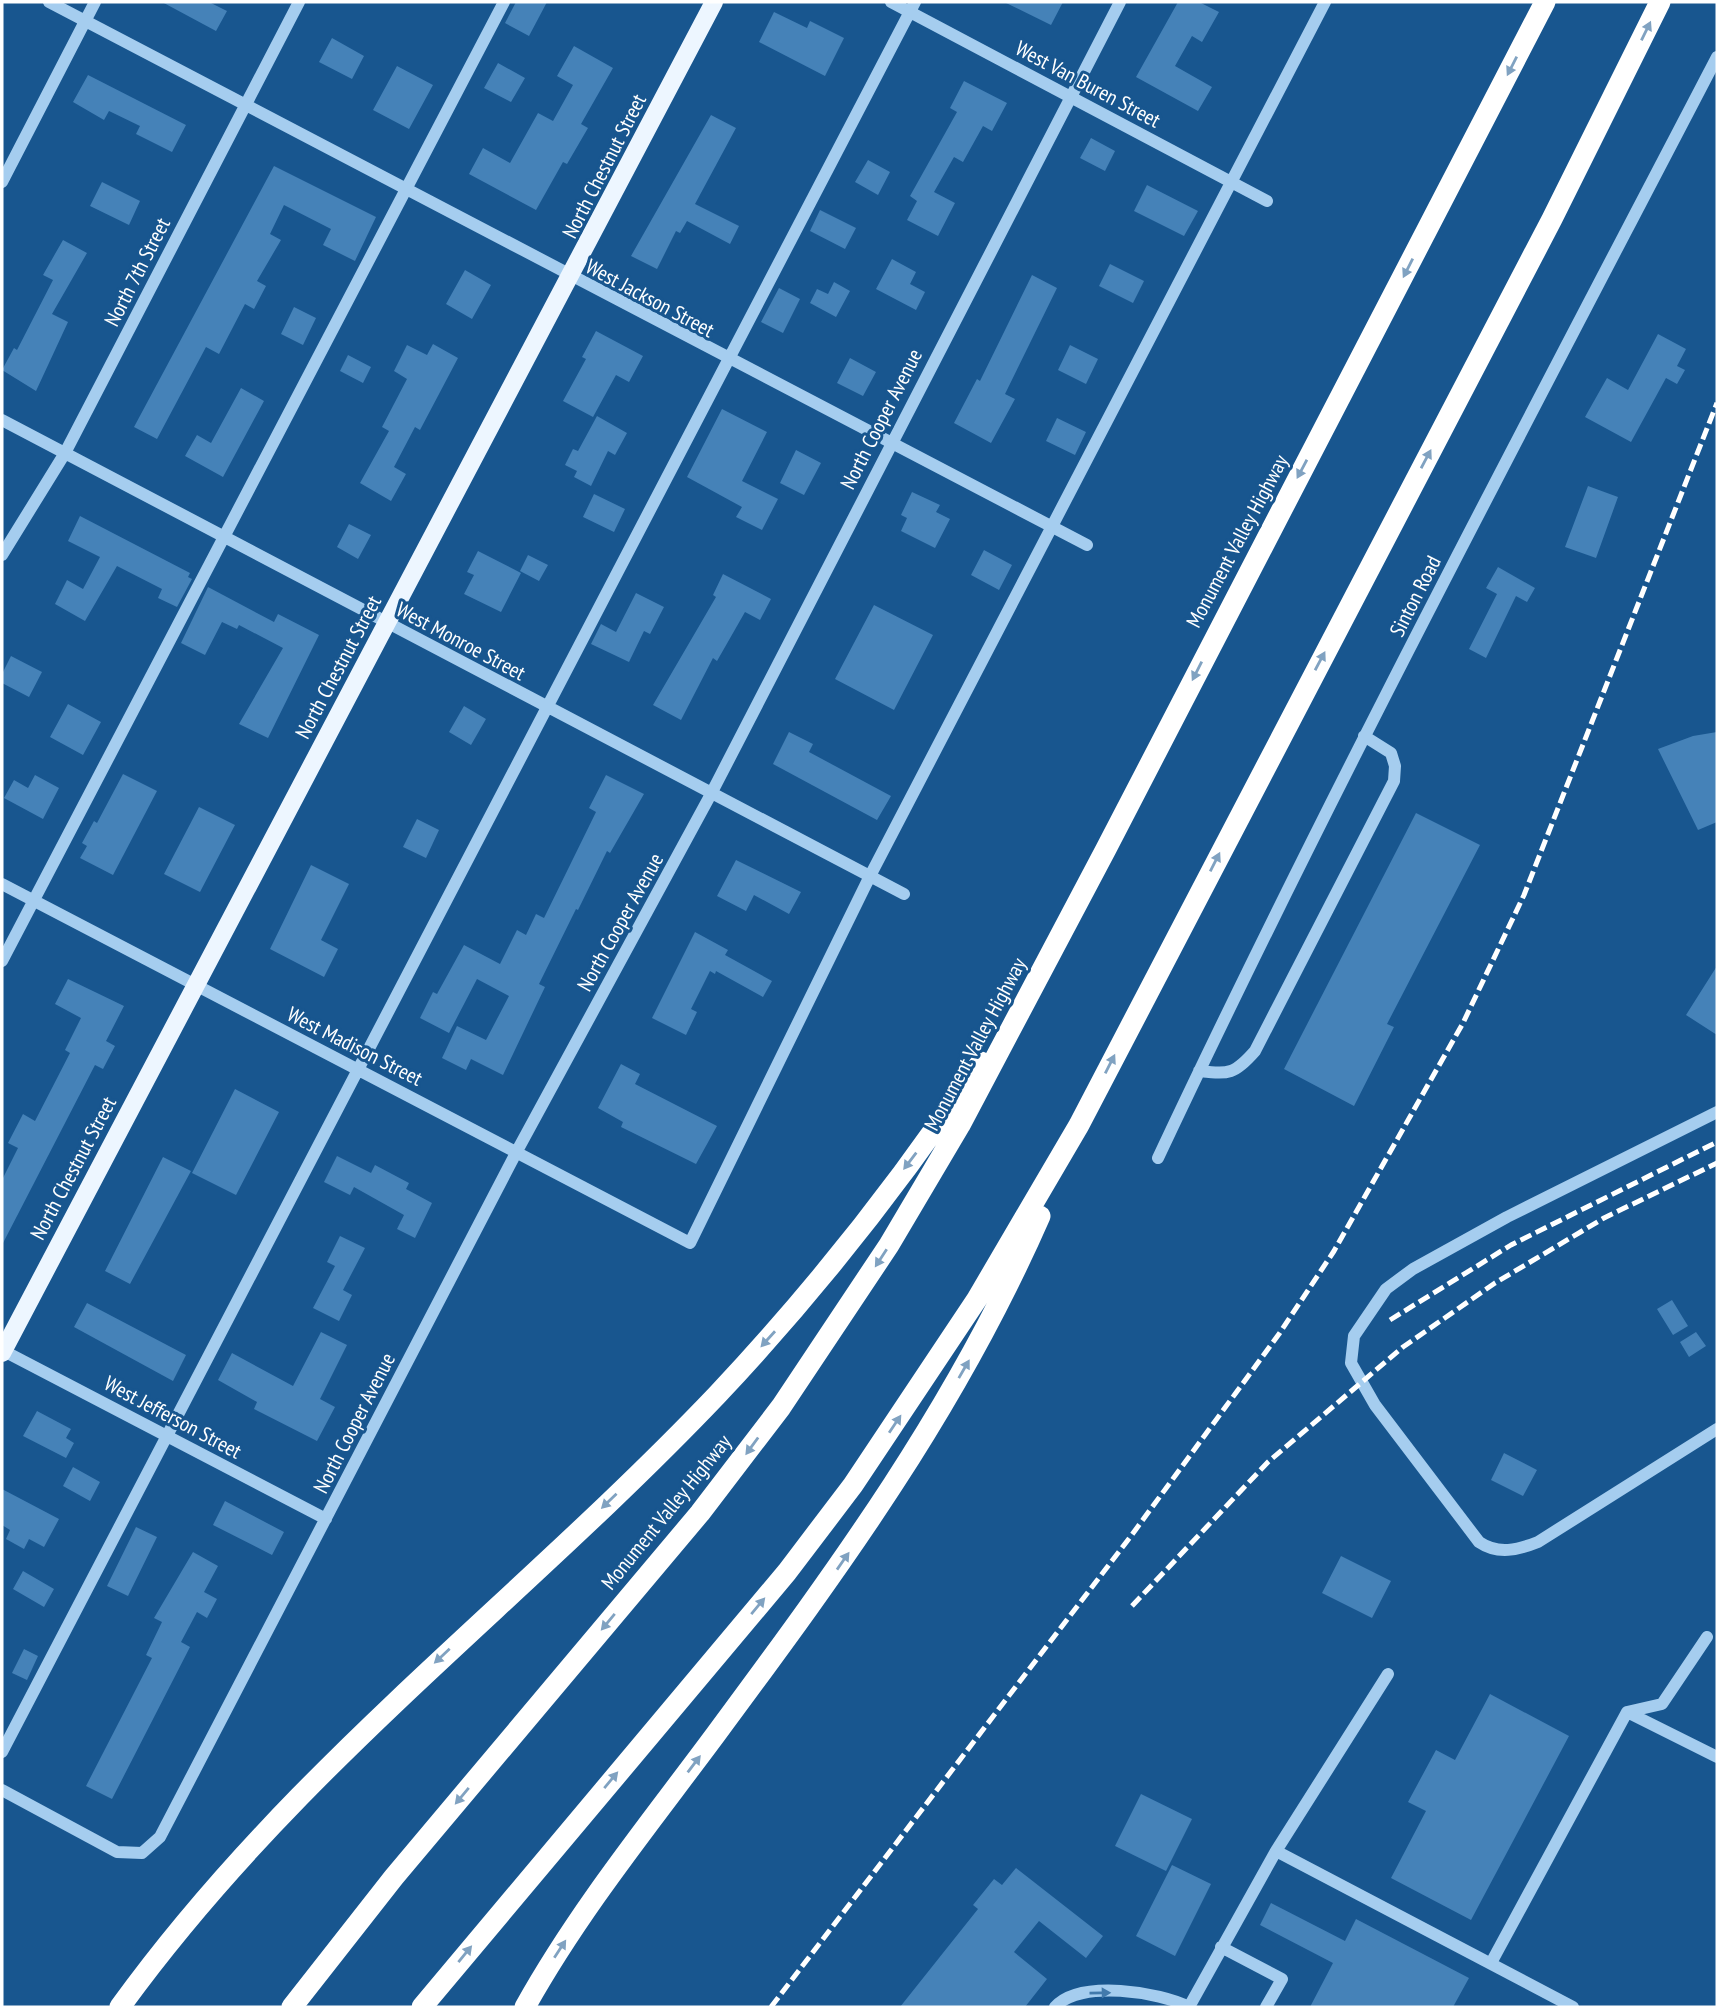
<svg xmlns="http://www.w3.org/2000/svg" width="1719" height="2009" viewBox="0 0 1719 2009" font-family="'PT Sans Narrow',sans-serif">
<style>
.building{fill:#4582b8}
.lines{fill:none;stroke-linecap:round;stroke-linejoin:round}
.minor{stroke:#a5cdef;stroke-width:12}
.major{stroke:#edf6ff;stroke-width:18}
.highway{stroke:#fff;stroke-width:21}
.rail{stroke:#fff;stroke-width:5;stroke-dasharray:12 5;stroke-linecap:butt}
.oneway{fill:#80a2c1}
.oneway2{fill:#427aac}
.labels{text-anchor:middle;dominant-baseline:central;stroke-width:6;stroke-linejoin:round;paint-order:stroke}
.street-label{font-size:21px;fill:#fff;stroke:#18568f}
</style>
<rect width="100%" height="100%" fill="#18568f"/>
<path class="building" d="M162,2H209L227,11L216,31Z
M516,2H547L529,36L505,23Z
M1004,2H1063L1051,25Z
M1178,2H1199L1219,12L1202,42L1192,36L1175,66L1212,87L1198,111L1136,77Z
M774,12L807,28L810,21L844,38L825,76L759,42Z
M332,38L364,56L352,79L319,62Z
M574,46L613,68L581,124L588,128L567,164L563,162L536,210L469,174L483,148L510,163L538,113L553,121L573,85L557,76Z
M498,63L525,78L511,102L484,88Z
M397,66L433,85L409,129L373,110Z
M88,75L186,125L172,152L136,134L140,126L109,111L104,120L73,102Z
M964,81L1007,103L992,131L983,126L963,162L954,157L934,192L955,203L938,236L907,220L917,201L910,196L957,112L950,108Z
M711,115L736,128L695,204L739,226L730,244L687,221L680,233L676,231L657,269L631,256Z
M1091,138L1115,151L1105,171L1080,158Z
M868,160L890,172L878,195L855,182Z
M274,166L376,217L355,261L323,245L331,229L284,205L270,234L281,240L257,281L266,286L254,309L245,304L219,354L206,347L157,439L134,427Z
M102,182L140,201L129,225L90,206Z
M1147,185L1198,211L1184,236L1134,211Z
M820,210L856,228L845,249L810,231Z
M63,240L87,253L52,314L68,322L36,391L2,370L14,348L17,350L53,280L43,275Z
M892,259L916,272L910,284L925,292L916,310L876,289Z
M1110,264L1144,281L1133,303L1099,286Z
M465,270L491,285L472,319L446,304Z
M1032,275L1057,288L1005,394L1015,399L991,443L954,423L977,379L980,381Z
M834,282L850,291L836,317L810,303L817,289L828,294Z
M779,288L800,299L783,333L761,322Z
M294,307L316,318L303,345L281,334Z
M596,331L643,356L629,382L616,375L593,417L563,401L586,359L582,357Z
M1658,334L1686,349L1677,366L1685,370L1677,384L1666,378L1631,442L1585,417L1607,378L1628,390Z
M433,344L458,358L420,430L415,427L394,467L406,474L391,501L360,483L389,431L382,427L407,379L394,371L407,345L427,355Z
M1070,345L1098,359L1086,384L1058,370Z
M348,355L371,367L363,383L340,371Z
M850,358L876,372L863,396L837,383Z
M241,388L264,401L223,477L185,456L197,435L211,443Z
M722,409L767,432L742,481L778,499L762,530L736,517L742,507L687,477Z
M597,416L627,433L615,455L608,451L591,486L574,477L577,471L565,465L573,449L578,451Z
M1057,418L1086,432L1075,455L1046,441Z
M796,450L821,463L804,495L780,483Z
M1588,486L1618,497L1596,558L1565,547Z
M912,492L940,505L936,512L950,519L935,548L901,531L907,518L901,515Z
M594,494L625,509L614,532L583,517Z
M80,516L190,573L188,577L192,579L177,607L158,598L162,589L117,566L85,621L55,604L67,580L83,589L100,557L68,541Z
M349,524L371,535L358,559L337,547Z
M984,550L1012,565L999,590L971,575Z
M478,551L521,573L501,612L464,594L474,575L467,572Z
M528,555L548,565L539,581L520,571Z
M1498,567L1535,588L1527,602L1516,596L1486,658L1469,649L1497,594L1486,588Z
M723,574L771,599L760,620L745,612L717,661L713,658L681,720L653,705L716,597L713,595Z
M208,587L274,622L278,614L319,635L268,738L239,724L283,648L239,625L237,629L222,622L205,655L181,643Z
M636,593L664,607L650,634L644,631L629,662L591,644L601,624L616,632Z
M874,605L933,635L894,710L835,679Z
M11,656L42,672L29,697L2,683V674Z
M68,704L101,722L83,755L50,737Z
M464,706L486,719L471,745L449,732Z
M789,732L813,744L809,752L891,796L877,820L773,764Z
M1717,732V822L1698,830L1658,749L1693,736Z
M123,774L157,791L113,875L80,858L87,846L82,843L94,821L97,823Z
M35,775L59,788L43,819L4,798L14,780L28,788Z
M606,775L644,794L610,853L607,851L578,910L576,909L539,984L545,987L503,1075L471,1059L466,1070L442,1058L457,1026L486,1040L509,996L477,979L449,1033L420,1018L433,992L437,994L464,945L500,964L517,930L526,935L536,914L544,918L596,812L589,808Z
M199,807L235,825L200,892L164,874Z
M1416,813L1480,845L1387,1024L1394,1027L1354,1106L1284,1069Z
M417,819L439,830L426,858L403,847Z
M736,860L801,892L789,914L754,895L746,911L717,896Z
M311,865L349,884L321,940L338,949L324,977L270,949Z
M695,932L728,950L725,955L772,981L763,997L716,971L715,974L710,971L691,1009L697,1012L686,1035L652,1018Z
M1717,966V1035L1686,1015Z
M68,979L124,1006L106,1041L115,1046L103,1069L95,1065L2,1245V1180L18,1148L8,1143L23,1114L35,1121L70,1053L65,1050L81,1018L55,1004Z
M621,1064L640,1074L635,1084L717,1126L696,1164L621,1127L623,1122L598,1108Z
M235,1089L279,1112L236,1195L192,1173Z
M337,1156L371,1173L375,1165L409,1183L406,1189L432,1203L415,1238L397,1229L404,1215L354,1187L350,1195L324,1182Z
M163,1157L191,1171L130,1284L105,1271Z
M340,1236L365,1248L343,1290L352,1295L339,1321L313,1308L335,1266L327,1262Z
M1672,1300L1688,1326L1673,1335L1657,1309Z
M87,1303L186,1355L173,1381L74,1327Z
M321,1332L347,1345L320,1399L335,1407L317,1441L254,1409L257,1402L218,1380L232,1353L293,1386Z
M1696,1332L1706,1346L1689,1357L1680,1342Z
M37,1411L71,1429L66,1438L74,1443L66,1458L23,1436Z
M1504,1453L1537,1470L1523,1496L1491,1480Z
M73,1467L100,1482L90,1501L63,1486Z
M2,1489L59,1519L44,1547L29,1539L24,1549L6,1539L10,1530L2,1525Z
M225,1501L284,1532L272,1555L213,1525Z
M136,1527L157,1537L128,1596L107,1586Z
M193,1552L218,1566L204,1592L217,1599L207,1618L197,1612L181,1642L190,1647L112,1799L86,1786L152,1658L146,1655L162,1622L154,1618Z
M1341,1556L1391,1581L1372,1618L1322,1593Z
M23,1571L54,1589L44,1607L13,1589Z
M24,1649L38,1656L27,1680L12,1673Z
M1490,1694L1569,1736L1471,1920L1391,1878L1426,1811L1408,1802L1436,1750L1455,1760Z
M1141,1794L1192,1819L1166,1871L1115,1846Z
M1172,1865L1211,1884L1175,1956L1136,1936Z
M1016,1868L1103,1936L1086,1958L1039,1921L1014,1952L1047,1979L1025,2007H900L978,1909L973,1905L994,1879L1002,1885Z
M1271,1903L1345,1941L1356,1919L1469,1978L1453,2007H1310L1333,1963L1260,1925Z"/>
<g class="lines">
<path class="minor" d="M49,2L1087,545
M891,2L1267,201
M2,182L95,2
M2,420L904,894
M2,555L65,453L299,2
M2,884L690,1243L870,876L1325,2
M2,961L504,2
M1199,1071C1229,1074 1234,1075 1255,1051L1394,781L1395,766L1391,753L1364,736
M1717,1112L1507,1217L1413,1269L1386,1289L1354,1336L1351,1363L1375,1405L1479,1542C1498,1555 1518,1550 1538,1542L1717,1429
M1158,1158C1333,786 1527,422 1717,57
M2,1350L326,1519
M1627,1712L1717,1757
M2,1752L915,2
M2,1790L117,1852L142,1853L160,1837L517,1151L711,794L1120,2
M1276,1851L1573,2007
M1221,1947L1282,1979L1266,2007
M1491,1963L1627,1712L1662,1704L1707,1637
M1055,2007C1080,1979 1160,1992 1189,2007L1276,1851L1388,1674"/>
<path class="major" d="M2,1353L714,2"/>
<path class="highway" d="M120,2007C292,1769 518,1604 717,1395C814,1292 903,1179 981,1062
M292,2007L394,1877L700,1513L781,1407L889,1245L960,1125L1106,849L1545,2
M422,2007L787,1572L853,1485L977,1299L1079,1125L1552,219L1660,2
M525,2007C579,1910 650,1823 716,1734C841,1565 955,1410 1040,1216"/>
<path class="rail" d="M1390,1320L1511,1245L1717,1142
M1132,1606L1268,1462L1403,1347L1495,1283L1604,1218L1717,1163
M771,2007L1131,1536L1279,1334L1334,1251L1463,1023L1524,895L1717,403"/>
</g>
<defs><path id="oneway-solid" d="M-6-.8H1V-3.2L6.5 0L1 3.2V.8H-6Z" transform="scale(1.75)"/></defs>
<g class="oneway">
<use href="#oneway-solid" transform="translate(1646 31) rotate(-64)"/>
<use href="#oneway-solid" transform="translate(1512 66) rotate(117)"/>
<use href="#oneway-solid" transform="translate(1408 268) rotate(117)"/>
<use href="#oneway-solid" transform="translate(1426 459) rotate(-62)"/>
<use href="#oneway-solid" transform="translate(1302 469) rotate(118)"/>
<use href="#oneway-solid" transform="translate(1320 661) rotate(-62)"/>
<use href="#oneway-solid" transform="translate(1197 671) rotate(117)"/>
<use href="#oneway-solid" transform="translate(1215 862) rotate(-63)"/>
<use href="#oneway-solid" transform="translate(1110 1064) rotate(-63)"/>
<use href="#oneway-solid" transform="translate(910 1161) rotate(127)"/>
<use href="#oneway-solid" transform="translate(881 1258) rotate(123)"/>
<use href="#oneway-solid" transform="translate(768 1339) rotate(132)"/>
<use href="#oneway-solid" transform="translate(964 1369) rotate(-60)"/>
<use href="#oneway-solid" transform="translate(895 1424) rotate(-56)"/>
<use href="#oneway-solid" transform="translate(752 1446) rotate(126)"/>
<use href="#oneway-solid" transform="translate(609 1501) rotate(136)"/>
<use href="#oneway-solid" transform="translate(843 1561) rotate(-55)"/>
<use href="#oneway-solid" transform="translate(758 1606) rotate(-50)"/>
<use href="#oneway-solid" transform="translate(608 1622) rotate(130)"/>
<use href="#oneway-solid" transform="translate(442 1656) rotate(137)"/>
<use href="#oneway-solid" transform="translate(694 1764) rotate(-53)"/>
<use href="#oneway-solid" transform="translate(611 1780) rotate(-50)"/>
<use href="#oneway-solid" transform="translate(462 1796) rotate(130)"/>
<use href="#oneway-solid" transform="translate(560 1949) rotate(-57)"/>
<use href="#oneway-solid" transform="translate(465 1954) rotate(-51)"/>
</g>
<use class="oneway2" href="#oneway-solid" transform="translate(1100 1993) rotate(-1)"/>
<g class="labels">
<g class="street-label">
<text transform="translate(1088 84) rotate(28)">West Van Buren Street</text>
<text transform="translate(604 166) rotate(-63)">North Chestnut Street</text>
<text transform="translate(137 272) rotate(-63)">North 7th Street</text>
<text transform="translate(650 298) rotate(28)">West Jackson Street</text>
<text transform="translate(881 419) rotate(-63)">North Cooper Avenue</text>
<text transform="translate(1237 541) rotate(-62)">Monument Valley Highway</text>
<text transform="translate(1415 596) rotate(-63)">Sinton Road</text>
<text transform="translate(461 641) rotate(28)">West Monroe Street</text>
<text transform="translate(338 667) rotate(-62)">North Chestnut Street</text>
<text transform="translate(620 922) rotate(-61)">North Cooper Avenue</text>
<text transform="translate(975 1044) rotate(-62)">Monument Valley Highway</text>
<text transform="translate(355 1046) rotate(27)">West Madison Street</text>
<text transform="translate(73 1168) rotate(-62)">North Chestnut Street</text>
<text transform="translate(173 1417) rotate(28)">West Jefferson Street</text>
<text transform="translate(354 1423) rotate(-63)">North Cooper Avenue</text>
<text transform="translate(666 1512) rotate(-51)">Monument Valley Highway</text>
</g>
</g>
<rect width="1719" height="2009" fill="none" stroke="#ffffff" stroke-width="7"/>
</svg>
